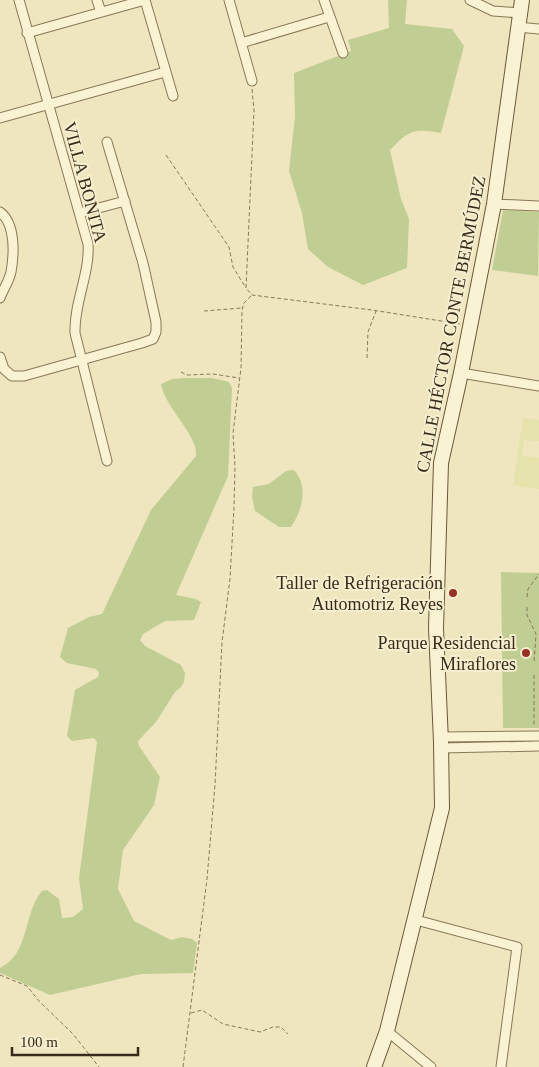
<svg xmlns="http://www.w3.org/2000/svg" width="539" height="1067" viewBox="0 0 539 1067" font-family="Georgia,serif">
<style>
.farmland{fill:#e5e2ac}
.green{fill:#c0ce93}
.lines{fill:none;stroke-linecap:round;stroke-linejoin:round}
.street-casing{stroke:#897757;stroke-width:11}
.secondary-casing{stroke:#6a583a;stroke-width:16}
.path{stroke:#897757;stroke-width:1;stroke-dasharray:4 2.5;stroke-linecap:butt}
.street{stroke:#faf3d3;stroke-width:9}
.secondary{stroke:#faf3d3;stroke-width:14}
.poi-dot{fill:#9a3125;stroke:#f6efcf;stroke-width:2}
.labels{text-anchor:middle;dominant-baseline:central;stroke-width:4;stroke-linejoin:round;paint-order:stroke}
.street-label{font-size:18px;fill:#372c1c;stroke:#f6efcf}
.poi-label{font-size:18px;fill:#372c1c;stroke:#f6efcf;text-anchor:end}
</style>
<rect width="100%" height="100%" fill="#efe6bf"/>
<path class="farmland" d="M523,418L539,420V441L524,440L522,456L539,458V489L513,485Z"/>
<path class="green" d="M388,0H407L405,24L452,29L464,46L441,133C414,128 409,130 390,150L401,199L409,219L407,268L363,285L328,267L308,249L302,213L289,171L295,116L294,73L351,51L348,40L389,28Z
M503,210L539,212L538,276L492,270Z
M185,378H212L229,382L232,388L228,476L176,595L196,599L201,602L194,620L165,621L143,634L140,640L145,646L181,665L185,673L184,682L181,687L175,692L156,722L138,741L139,746L160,777L154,805L123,850L118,889L134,921L171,940L182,937L192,939L197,943L193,973L141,974L50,995L0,973V968C30,954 23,913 42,891L47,890L59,899L62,918L73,917L83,909L79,878L97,742L94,738L72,741L67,736L75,690L98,677L99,673L96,669L67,663L60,657L68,628L89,617L102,614L151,510L196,456C199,436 165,408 161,384L172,379Z
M294,470C309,486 302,511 291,527H279L255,511L252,497L253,487L269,484L286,471Z
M501,572L539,573V728H503Z"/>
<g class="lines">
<defs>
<path id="street" d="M19,0L88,244C90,274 74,302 75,333L107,461
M97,0L101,12
M229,0L252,81
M324,0L343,53
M470,0L493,11L520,13
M517,27L539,29
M27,33L145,0L173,96
M241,43L329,17
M0,118L165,72
M494,204L539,206
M0,212C16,224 14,255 11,272C9,281 3,290 0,298
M80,213L125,201
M0,357L4,369L12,376H24L142,343L153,339L156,332V322L143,263L107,142
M461,373L539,386
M441,737L539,736
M441,748L539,746
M416,920L517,947L501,1067
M387,1031L431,1067"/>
<path id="secondary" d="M374,1067L387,1031L442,808L441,742L436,628L441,463L461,373L494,204L522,0"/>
</defs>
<use href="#street" class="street-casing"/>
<use href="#secondary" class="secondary-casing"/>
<path class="path" d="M252,89L254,110L246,288L252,295L372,310L460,324
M166,155L229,247L233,267L246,288
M204,311L242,308
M367,358L368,332L376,311
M181,372L187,375L213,374L239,378
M527,597L528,589L539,574
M527,607V615L536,634L534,663
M534,675V727
M0,975L27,986L39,1001L73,1034L99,1067
M191,1013L202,1010L223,1024L260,1032L273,1027H281L288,1034
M183,1067L207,879L215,785L222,642L230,579L234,507L235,467L233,433L241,368L242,310L244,303L252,295"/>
<use href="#street" class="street"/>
<use href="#secondary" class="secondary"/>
</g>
<g class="poi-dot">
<circle cx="453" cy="593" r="5"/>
<circle cx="526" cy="653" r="5"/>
</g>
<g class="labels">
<g class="street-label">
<text transform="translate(85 182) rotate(75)">VILLA BONITA</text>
<text transform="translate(451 324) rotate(-79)">CALLE HÉCTOR CONTE BERMÚDEZ</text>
</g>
<g class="poi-label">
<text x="443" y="583">Taller de Refrigeración<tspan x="443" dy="21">Automotriz Reyes</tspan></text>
<text x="516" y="643">Parque Residencial<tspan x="516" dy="21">Miraflores</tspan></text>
</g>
</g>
<path d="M12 1047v8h126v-8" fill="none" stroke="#372c1c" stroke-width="2.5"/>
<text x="20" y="1047" font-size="15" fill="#372c1c" stroke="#f6efcf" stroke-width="4" paint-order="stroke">100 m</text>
</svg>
